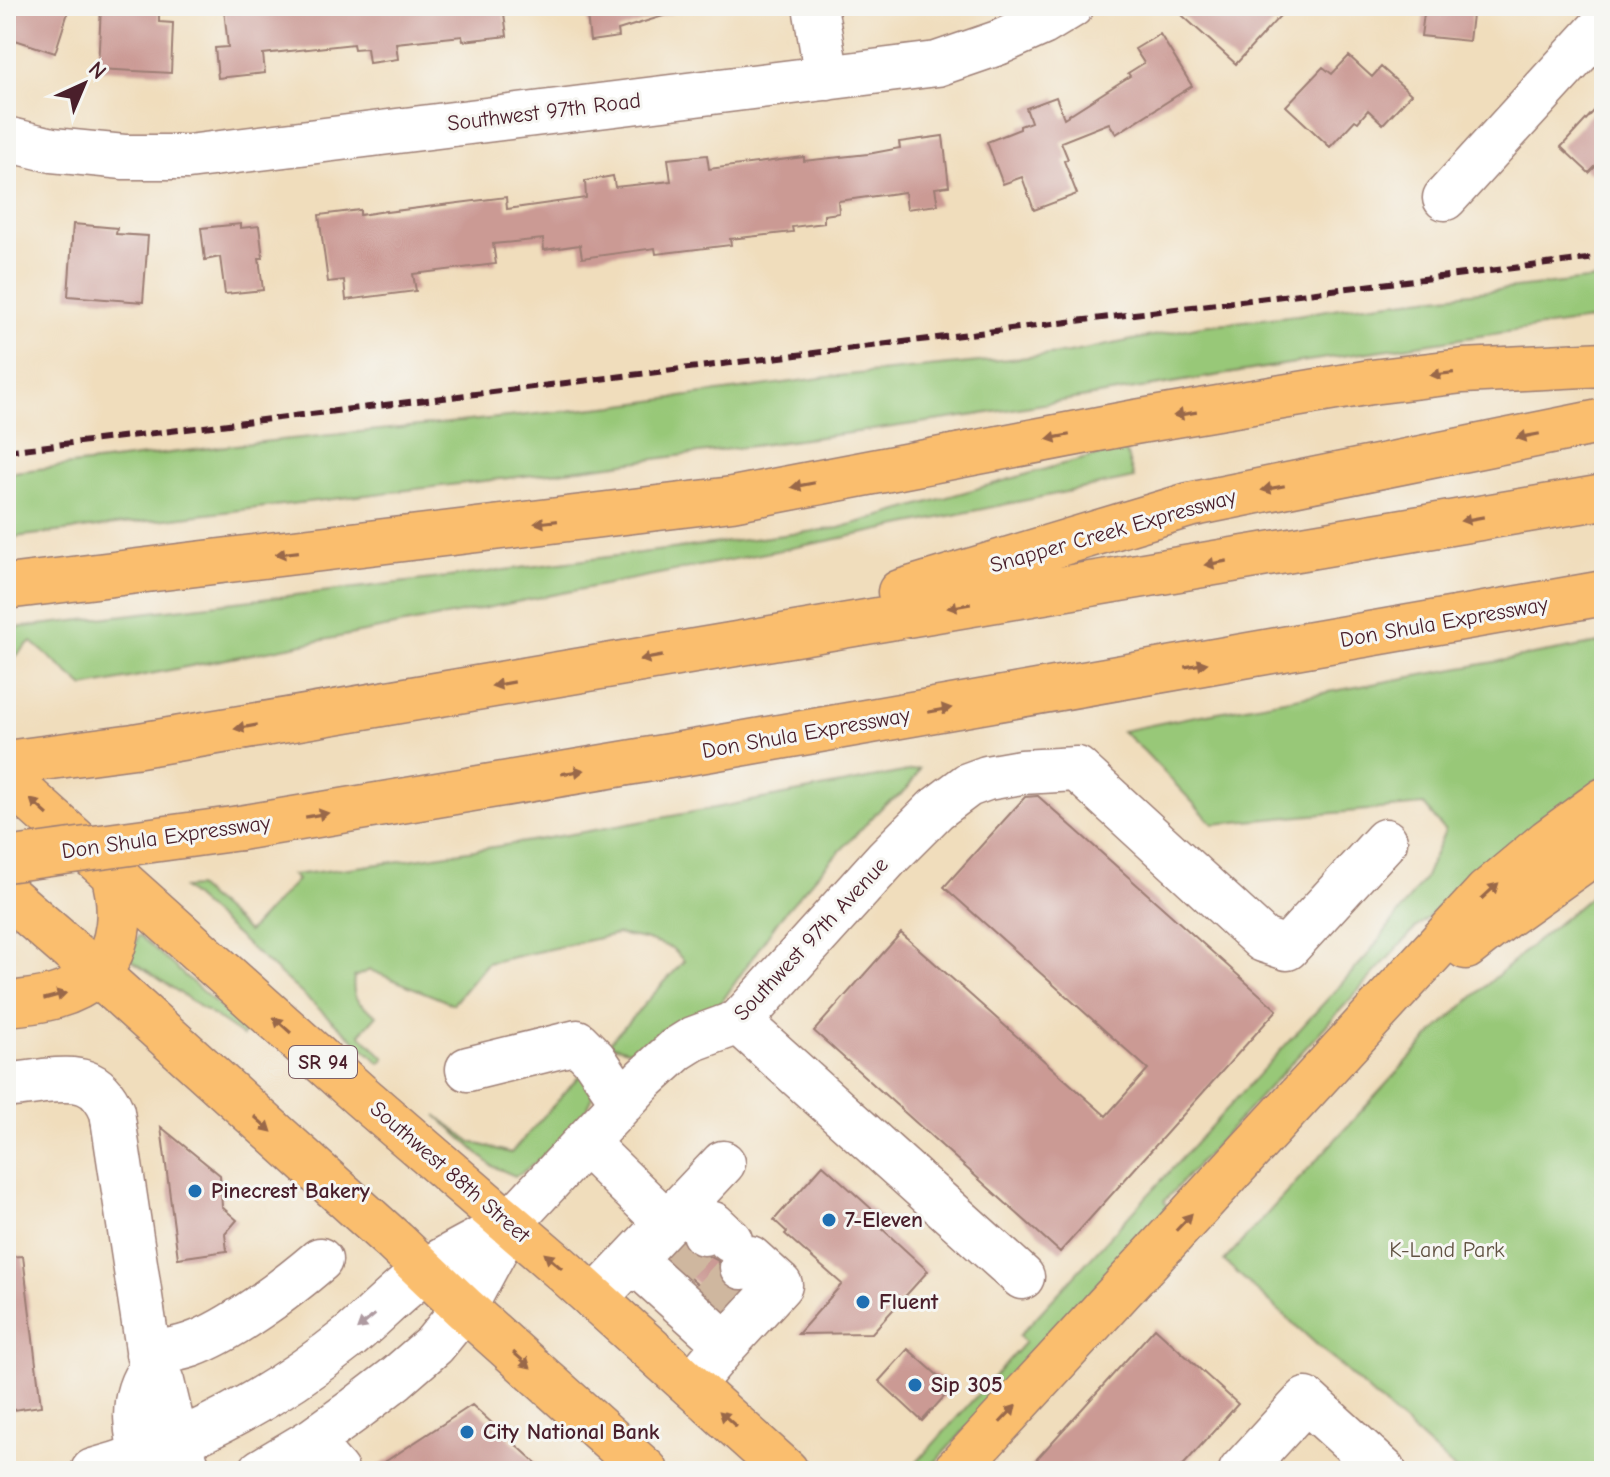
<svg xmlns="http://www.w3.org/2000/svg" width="1610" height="1477" viewBox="0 0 1610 1477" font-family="'Comic Neue',sans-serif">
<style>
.green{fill:#98c878;stroke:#717452;stroke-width:2}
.building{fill:#cb9a94}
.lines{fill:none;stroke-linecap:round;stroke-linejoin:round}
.minor-tunnel{stroke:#cfb79f;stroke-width:44;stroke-dasharray:44 22;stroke-linecap:butt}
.minor-casing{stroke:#9d7e74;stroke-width:47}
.major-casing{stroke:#9d7e74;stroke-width:47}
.highway-casing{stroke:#9d7e74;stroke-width:47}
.minor{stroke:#fff;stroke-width:44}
.major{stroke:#fabe6e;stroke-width:44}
.highway{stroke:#fabe6e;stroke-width:44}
.rail{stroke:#4a1f2b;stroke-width:6;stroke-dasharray:12 6;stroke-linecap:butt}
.highway-bridge-casing{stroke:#9d7e74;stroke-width:47;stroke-linecap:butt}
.highway-bridge{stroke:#fabe6e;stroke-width:44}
.oneway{fill:#996749}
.oneway2{fill:#ae9aa0}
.poi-dot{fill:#1f6fb2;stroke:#f6f6f2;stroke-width:3}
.labels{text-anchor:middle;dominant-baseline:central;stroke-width:6;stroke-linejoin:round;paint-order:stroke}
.shield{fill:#f6f6f2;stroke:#7e6067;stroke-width:2}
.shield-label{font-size:20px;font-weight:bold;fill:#4a1f2b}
.street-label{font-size:22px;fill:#4a1f2b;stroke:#f6f6f2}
.poi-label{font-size:22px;font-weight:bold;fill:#4a1f2b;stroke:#f6f6f2;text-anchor:start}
.park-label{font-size:22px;fill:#615242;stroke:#f6f6f2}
</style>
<rect width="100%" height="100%" fill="#f6f6f2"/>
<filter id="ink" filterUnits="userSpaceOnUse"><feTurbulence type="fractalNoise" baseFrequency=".0125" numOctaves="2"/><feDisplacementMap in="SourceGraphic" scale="16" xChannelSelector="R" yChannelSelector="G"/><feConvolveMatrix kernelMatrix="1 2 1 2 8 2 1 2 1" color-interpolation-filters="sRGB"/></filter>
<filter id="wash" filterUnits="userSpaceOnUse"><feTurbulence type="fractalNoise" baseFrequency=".006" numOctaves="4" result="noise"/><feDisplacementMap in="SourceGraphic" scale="32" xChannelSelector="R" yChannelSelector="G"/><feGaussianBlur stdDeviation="1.8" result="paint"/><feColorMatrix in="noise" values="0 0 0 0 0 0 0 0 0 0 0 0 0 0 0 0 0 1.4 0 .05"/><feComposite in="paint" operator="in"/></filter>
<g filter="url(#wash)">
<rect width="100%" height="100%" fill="#f0ddbc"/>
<path class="green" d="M1604,278V318L1307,361L976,415L872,430L550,473L6,538V473L252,443L615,406L828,377L1069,353L1201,326L1297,315L1339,308Z
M1125,449L1134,478L827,541L84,687L31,641L15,657L6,674V629L449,577L839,528L1063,464Z
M1604,642V775L1473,877L1416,928L1164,1201L1168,1207L927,1471H909L1025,1342L1019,1336L1366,957L1424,879L1445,831L1424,805L1213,824L1144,751L1122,731L1185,718Z
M919,769C911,787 902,796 885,804L817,875L779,919L714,1013L669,1039L661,1030C639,1054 639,1054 608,1044L684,961L672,948L644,939L617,934L487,963L453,1004L370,970L354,977C351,1000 359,1004 377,1015L360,1034L385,1058L380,1063L183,888L197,887L248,932L297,880L292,875C503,851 711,809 919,769Z
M1604,885V1471H1457L1224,1261L1434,1032L1526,950Z
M138,936H140L247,1031L243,1036L130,959Z
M584,1071L593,1095C587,1117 537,1166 515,1176L492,1166L436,1115L471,1142L511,1153Z"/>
<g id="blocks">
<path class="building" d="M6,6H70L55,53L6,37Z
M101,6H159V22L173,23L171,73L98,69Z
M252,6H290L291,10L318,6H503L507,36L463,41L462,36L396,43L398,59L369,63L367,48L354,49L353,44L263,54L265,73L218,78L215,48L228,47L224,9Z
M586,6H675L676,12L618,30L619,37L590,41Z
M1172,6H1289L1236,64Z
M1425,6H1473L1469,41L1421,36Z
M1160,34L1192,86L1116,134L1109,123L1061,142L1068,159L1064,161L1077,194L1034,210L1022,177L1003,184L987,142L1020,129V126L1031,122L1026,108L1056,97L1064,118L1130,76L1128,73L1144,63L1135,49Z
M1349,56L1372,77L1381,67L1411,94L1383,124L1368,110L1358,122L1355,120L1330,147L1286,106L1323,67L1332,74Z
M1604,100V164L1597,165L1589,173L1561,147Z
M943,136L949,186L935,188L938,205L907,209L905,192L838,201L839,213L824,215V223L792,227L793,232L730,239L731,245L656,254L655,248L582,258L580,245L544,250L543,239L493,244L496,264L413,274L416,291L346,300L344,280L328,282L319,215L360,210V215L386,211V212L506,197L507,209L586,198L585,181L613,176L615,187L671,181L668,159L707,155L709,169L804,157V161L868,154L900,148L899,142Z
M73,224L117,228L116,234L148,236L143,302L68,296Z
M241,224V228L259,226L263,258H259L263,290L225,294L220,257L205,260L201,228Z
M1038,796L1277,1010L1060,1252L814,1031L901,933L1106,1116L1148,1069L944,887L1025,797Z
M161,1127L220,1175L222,1207L237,1220L225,1234L227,1251L178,1258Z
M823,1165L884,1220L879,1226L928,1271L872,1333L798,1334L842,1284L785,1234L787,1232L774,1220Z
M683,1244L687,1251L697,1257H711L718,1261L719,1276L725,1285L731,1288L718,1303L669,1259Z
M23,1256L41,1406L6,1411V1257Z
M1155,1328L1238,1404L1178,1471H1026Z
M908,1349L952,1388L922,1421L879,1381Z
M472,1405L545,1471H371Z"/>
</g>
</g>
<g filter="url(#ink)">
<use href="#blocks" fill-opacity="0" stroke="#9d7e74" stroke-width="2"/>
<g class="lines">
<path class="minor-tunnel" d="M663,1274L704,1233
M703,1310L742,1267"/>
<defs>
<path id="minor" d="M815,6L827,78
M6,139L52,150L124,157H188L937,64L998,43L1043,23L1071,6
M1445,198L1604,24
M739,1022L1022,1277
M468,1069L577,1042L594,1059L623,1102
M6,1086C19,1084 32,1083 44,1081C77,1078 98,1078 112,1112L151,1369L162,1382L172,1423L189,1471
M585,1143L667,1223
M704,1233L713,1224L730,1240
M633,1260L726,1344L691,1385
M595,1299L723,1163
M726,1344L780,1285L750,1258L742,1267
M148,1354C162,1352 177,1350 191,1345C232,1330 286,1289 320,1260
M313,1440L327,1461L336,1471
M93,1471C188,1445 275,1397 351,1336C376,1315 398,1291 424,1272C448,1255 483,1239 509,1224
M146,1471C136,1438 128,1398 151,1369
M261,1471L313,1440L357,1408L396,1378L434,1345L464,1308L509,1224L644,1079L677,1049L693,1039L739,1022L887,858L936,809L968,785L987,778L1021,772L1077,769L1263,940L1287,948L1385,841
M1241,1471L1306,1400L1384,1471"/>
<path id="major" d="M6,778L361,1096L564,1271L786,1471
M6,894L98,974L395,1242L464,1308L646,1471
M98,974C121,945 123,908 113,874"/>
<path id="highway" d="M6,587L732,499L1135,422L1371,382L1463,371L1604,364
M900,592L1189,505L1604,421
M6,763L134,746L1604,497
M240,828L711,749L1604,593
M1466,947L1504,917L1604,846
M6,1004C41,1001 70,997 98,974
M955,1471L1487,892L1548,841L1604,800"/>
</defs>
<use href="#minor" class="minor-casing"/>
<use href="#major" class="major-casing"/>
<use href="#highway" class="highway-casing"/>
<use href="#minor" class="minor"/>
<use href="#major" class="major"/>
<use href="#highway" class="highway"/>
<path class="rail" d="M6,451L1604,257"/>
<defs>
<path id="highway-bridge" d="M6,860L240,828"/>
</defs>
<use href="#highway-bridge" class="highway-bridge-casing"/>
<use href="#highway-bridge" class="highway-bridge"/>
</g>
<defs><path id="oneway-solid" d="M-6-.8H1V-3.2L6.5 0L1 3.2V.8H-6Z" transform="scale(2)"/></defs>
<g class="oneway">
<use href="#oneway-solid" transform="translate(1442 374) rotate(173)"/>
<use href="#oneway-solid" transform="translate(1185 414) rotate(171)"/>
<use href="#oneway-solid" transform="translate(1528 436) rotate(169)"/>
<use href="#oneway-solid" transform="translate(1058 437) rotate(169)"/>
<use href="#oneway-solid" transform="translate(803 485) rotate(169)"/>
<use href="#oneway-solid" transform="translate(1273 488) rotate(169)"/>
<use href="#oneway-solid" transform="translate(1472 519) rotate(170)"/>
<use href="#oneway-solid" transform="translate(546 522) rotate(173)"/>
<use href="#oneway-solid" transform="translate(287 553) rotate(173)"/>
<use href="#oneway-solid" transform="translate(1216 563) rotate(170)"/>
<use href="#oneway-solid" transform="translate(959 606) rotate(170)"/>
<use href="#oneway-solid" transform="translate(651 658) rotate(170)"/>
<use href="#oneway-solid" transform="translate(1196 665) rotate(-10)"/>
<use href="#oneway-solid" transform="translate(503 684) rotate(170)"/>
<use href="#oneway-solid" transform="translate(940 710) rotate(-10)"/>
<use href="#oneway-solid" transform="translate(246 727) rotate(170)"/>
<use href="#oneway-solid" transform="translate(573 772) rotate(-9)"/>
<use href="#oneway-solid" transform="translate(39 807) rotate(-138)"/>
<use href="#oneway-solid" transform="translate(317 815) rotate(-10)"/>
<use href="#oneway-solid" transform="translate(1490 891) rotate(-43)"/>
<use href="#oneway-solid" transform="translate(55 996) rotate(-15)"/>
<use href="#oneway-solid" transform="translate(282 1025) rotate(-138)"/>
<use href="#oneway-solid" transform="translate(263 1124) rotate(42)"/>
<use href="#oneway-solid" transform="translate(1184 1222) rotate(-47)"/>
<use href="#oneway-solid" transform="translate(553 1261) rotate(-139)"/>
<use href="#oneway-solid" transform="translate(522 1360) rotate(42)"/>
<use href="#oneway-solid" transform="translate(1008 1414) rotate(-47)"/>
<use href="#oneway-solid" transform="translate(728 1419) rotate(-138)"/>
</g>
<use class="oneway2" href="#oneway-solid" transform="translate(366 1322) rotate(140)"/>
</g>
<g class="poi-dot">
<circle cx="195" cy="1191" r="8"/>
<circle cx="829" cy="1220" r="8"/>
<circle cx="863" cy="1302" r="8"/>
<circle cx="915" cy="1385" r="8"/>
<circle cx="467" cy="1432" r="8"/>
</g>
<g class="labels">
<rect class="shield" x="289" y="1046" width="68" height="32" rx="6"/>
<g class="shield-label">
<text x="323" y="1062">SR 94</text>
</g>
<g class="street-label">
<text transform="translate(544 112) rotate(-7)">Southwest 97th Road</text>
<text transform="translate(1113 531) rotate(-16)">Snapper Creek Expressway</text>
<text transform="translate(1444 622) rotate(-10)">Don Shula Expressway</text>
<text transform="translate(806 733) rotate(-10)">Don Shula Expressway</text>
<text transform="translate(166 837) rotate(-8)">Don Shula Expressway</text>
<text transform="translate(811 939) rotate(-47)">Southwest 97th Avenue</text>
<text transform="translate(450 1172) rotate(41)">Southwest 88th Street</text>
</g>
<g class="poi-label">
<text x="211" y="1191">Pinecrest Bakery</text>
<text x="845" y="1220">7-Eleven</text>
<text x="879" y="1302">Fluent</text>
<text x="931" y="1385">Sip 305</text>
<text x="483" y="1432">City National Bank</text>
</g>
<g class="park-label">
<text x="1447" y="1250">K-Land Park</text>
</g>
</g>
<rect width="1610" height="1477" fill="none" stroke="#f6f6f2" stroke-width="32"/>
<g transform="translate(84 84) rotate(44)" stroke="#f6f6f2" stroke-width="6" paint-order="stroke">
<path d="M0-6L14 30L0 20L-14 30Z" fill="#4a1f2b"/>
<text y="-12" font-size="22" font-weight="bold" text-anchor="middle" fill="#4a1f2b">N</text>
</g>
</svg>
